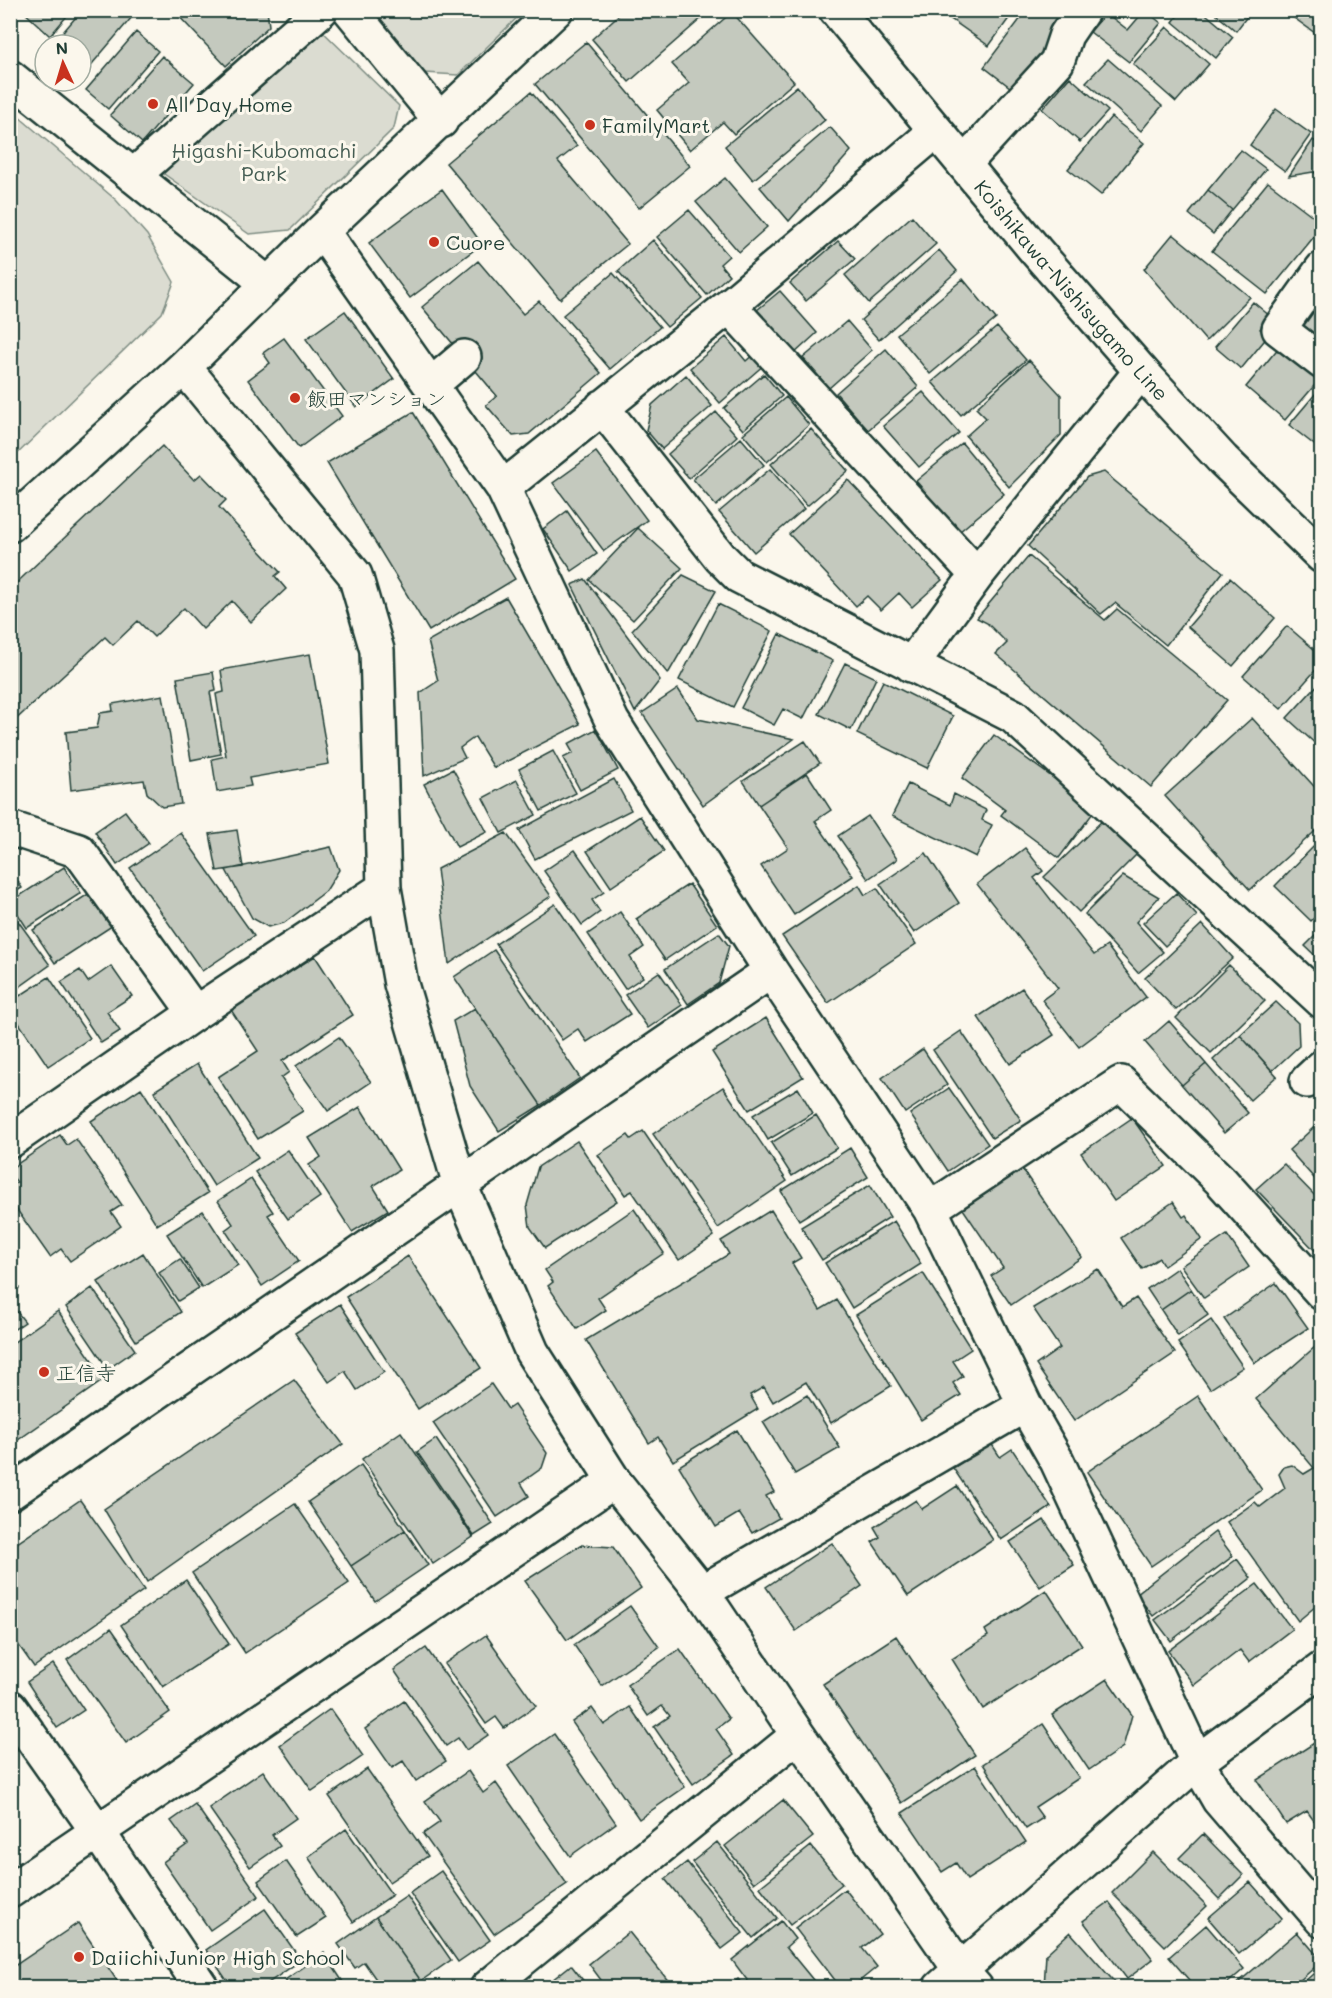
<svg xmlns="http://www.w3.org/2000/svg" width="1332" height="1998" viewBox="0 0 1332 1998" font-family="Mali,'Klee One',sans-serif">
<style>
.green{fill:#dbdcd1;stroke:#7d8c82;stroke-width:1.5}
.building{fill:#c4c9be;stroke:#1f3d34;stroke-width:1.5}
.lines{fill:none;stroke-linecap:round;stroke-linejoin:round}
.minor-casing{stroke:#1f3d34;stroke-width:38}
.major-casing{stroke:#1f3d34;stroke-width:38}
.minor{stroke:#fbf7ec;stroke-width:33}
.major{stroke:#fbf7ec;stroke-width:33}
.poi-dot{fill:#c8321e;stroke:#fbf7ec;stroke-width:2}
.labels{text-anchor:middle;dominant-baseline:central;stroke-width:6;stroke-linejoin:round;paint-order:stroke}
.poi-label{font-size:20px;fill:#1f3d34;stroke:#fbf7ec;text-anchor:start}
.park-label{font-size:20px;fill:#455d53;stroke:#fbf7ec}
.street-label{font-size:20px;fill:#1f3d34;stroke:#fbf7ec}
</style>
<rect width="100%" height="100%" fill="#fbf7ec"/>
<filter id="ink" filterUnits="userSpaceOnUse"><feTurbulence type="fractalNoise" baseFrequency=".0167" numOctaves="2"/><feDisplacementMap in="SourceGraphic" scale="12" xChannelSelector="R" yChannelSelector="G"/><feConvolveMatrix kernelMatrix="1 2 1 2 8 2 1 2 1" color-interpolation-filters="sRGB"/></filter>
<g filter="url(#ink)">
<path class="green" d="M370,11H524L458,75L425,73Z
M315,24L399,106L394,128L290,230L249,234L157,169Z
M11,110L116,200L147,235L174,282L162,313L11,460Z"/>
<path class="building" d="M22,10H72L50,36Z
M82,10H138L81,77V45H52Z
M177,10H267L269,26L226,66L175,12Z
M624,10H711L629,82L592,39Z
M949,10H1015L989,46L945,15Z
M1027,10H1071L1074,13L1015,91L984,67Z
M1145,10L1161,23L1129,62L1090,32L1106,13L1128,30Z
M1182,10H1201L1233,37L1216,58L1173,22Z
M1211,10H1252L1236,31Z
M1283,10H1322V38Z
M732,12L794,82L734,134L723,122L690,150L657,110L689,83L672,64Z
M1167,27L1209,64L1176,102L1133,64Z
M136,32L158,51L108,109L86,90Z
M586,42L690,166L639,208L535,84Z
M162,56L194,83L142,143L110,115Z
M1108,59L1162,106L1141,131L1086,82Z
M1070,77L1108,111L1080,142L1042,109Z
M797,86L825,120L753,180L725,146Z
M531,92L577,146L558,161L628,244L560,299L446,163Z
M1276,109L1311,134L1285,171L1250,145Z
M1111,117L1144,143L1101,195L1068,169Z
M830,127L851,151L789,221L760,187Z
M1313,140L1322,146V176L1313,172L1289,176Z
M1241,150L1266,169L1232,210L1208,190Z
M725,178L767,227L739,252L696,202Z
M1268,182L1322,223V227L1267,294L1212,251Z
M442,189L482,244L410,298L369,243Z
M1208,190L1232,210L1213,234L1189,214Z
M689,210L729,256L720,264L729,275L707,295L657,237Z
M912,216L936,244L869,303L845,275Z
M1173,234L1250,297L1206,341L1144,269Z
M653,240L702,298L667,327L618,271Z
M838,241L855,259L806,301L790,283Z
M939,250L957,271L879,340L861,320Z
M478,261L523,314L539,301L601,373L529,434L513,436L486,405L497,396L422,307Z
M613,273L660,327L610,369L563,315Z
M963,279L996,319L930,374L897,334Z
M780,291L817,333L794,354L757,310Z
M1316,301L1322,305V349L1295,327Z
M1253,302L1270,316L1260,329L1268,336L1241,369L1215,347Z
M345,311L394,379L356,407L306,339Z
M847,321L872,350L829,388L803,358Z
M997,327L1026,360L961,415L932,382Z
M726,337L746,361L755,353L765,364L720,403L690,368Z
M284,338L342,416L299,448L248,380L270,363L263,353Z
M1280,346L1320,379L1285,420L1246,387Z
M886,349L918,387L868,430L836,393Z
M1029,360L1061,395V435L1009,487L966,436L986,418L976,408Z
M764,374L782,396L743,430L724,408Z
M686,375L712,406L662,449L646,430L652,405Z
M1322,386V451L1289,425Z
M923,392L959,433L919,467L883,426Z
M786,397L809,425L767,462L743,434Z
M413,412L515,579L429,631L327,463Z
M716,412L737,436L689,478L668,454Z
M811,429L848,471L807,506L771,464Z
M741,438L764,465L716,506L693,479Z
M962,443L1004,494L959,532L916,481Z
M162,446L194,480L201,474L226,500L219,507L280,572L275,576L286,589L251,622L232,601L203,629L184,608L154,637L138,621L113,645L105,637L10,725V589Z
M596,452L647,520L604,551L553,483Z
M770,469L804,509L754,552L719,512Z
M1104,472L1223,572L1166,645L1115,603L1101,614L1028,546L1087,477Z
M848,480L942,580L912,607L899,593L881,610L867,596L856,606L789,534Z
M567,511L597,554L572,571L543,529Z
M638,528L682,568L633,620L589,580Z
M1029,556L1105,620L1117,609L1227,700L1151,787L996,654L1007,643L987,623L977,618Z
M683,575L716,591L668,674L632,630Z
M1230,578L1275,618L1233,666L1188,627Z
M585,579L660,680L635,712L572,585Z
M506,597L580,724L494,768L475,737L460,748L465,758L424,776L420,693L438,681L428,641Z
M718,604L772,631L733,707L679,680Z
M1287,626L1322,656V663L1281,709L1243,676Z
M779,634L833,661L803,719L783,709L774,725L741,708Z
M310,654L329,764L249,778L251,786L217,792L212,759L226,756L216,694L224,692L221,670Z
M845,663L876,678L851,730L819,714Z
M213,672L216,691L210,692L221,754L191,760L177,678Z
M1322,680V744L1319,747L1287,718Z
M883,681L953,716L927,768L857,734Z
M678,689L698,719L794,739L703,805L642,713Z
M163,695L181,804L162,807L147,793L144,780L71,790L66,732L97,728L100,713L113,711L112,704Z
M1252,718L1322,795V825L1250,890L1165,796Z
M596,729L618,770L580,790L563,758L573,753L568,744Z
M994,735L1096,809L1059,858L1001,815L1005,810L962,778Z
M805,741L820,763L759,805L743,781Z
M553,751L576,793L541,811L519,769Z
M453,769L487,832L457,847L424,784Z
M807,773L831,810L815,821L853,876L794,915L761,866L788,848L759,805Z
M614,779L631,810L535,859L519,830Z
M517,780L536,815L501,833L483,798Z
M908,784L950,805L954,794L986,810L982,820L992,825L976,857L892,816Z
M125,811L149,843L117,865L95,832Z
M640,816L664,851L611,887L587,851Z
M868,816L897,859L868,879L838,836Z
M1105,818L1139,852L1079,912L1044,877Z
M237,830L243,867L217,871L210,834Z
M181,833L254,936L202,971L130,868Z
M506,833L551,896L449,964L437,869Z
M1317,843L1322,848V910L1311,921L1275,886Z
M331,847L339,870L326,891L284,923L268,927L252,918L226,870Z
M1025,848L1043,871L1034,878L1094,955L1107,946L1146,997L1079,1047L1042,1000L1058,988L977,884Z
M575,850L604,892L592,900L600,912L582,925L544,871Z
M926,853L959,903L914,933L880,884Z
M64,867L81,893L27,928L10,902Z
M10,869L22,888L10,895Z
M1123,876L1159,897L1136,922L1163,952L1138,973L1085,914Z
M689,884L717,925L665,960L636,919Z
M859,885L865,895L877,888L916,944L828,1003L782,936Z
M93,891L115,924L55,963L33,930Z
M1176,893L1197,916L1165,946L1143,923Z
M555,904L630,1014L587,1042L578,1029L562,1040L496,944Z
M10,910L50,965L11,993L10,992Z
M620,912L644,947L630,957L643,977L625,989L588,934Z
M1202,924L1233,958L1176,1010L1145,978Z
M1322,929V962L1305,946Z
M719,933L729,946L719,983L688,1004L665,969Z
M494,950L580,1078L541,1105L454,977Z
M315,956L353,1015L282,1061L289,1072L281,1078L303,1111L258,1139L218,1077L258,1051L231,1010Z
M1229,965L1265,1001L1211,1053L1176,1018Z
M111,966L132,996L107,1012L120,1031L101,1043L61,982L80,970L88,982Z
M659,972L682,1005L648,1028L625,995Z
M49,977L90,1038L48,1066L10,1010V1002Z
M1022,988L1054,1035L1010,1064L978,1017Z
M1276,1002L1298,1023L1299,1046L1272,1071L1240,1035Z
M475,1008L541,1105L499,1131L470,1086L453,1021Z
M766,1018L803,1077L749,1110L712,1052Z
M1169,1021L1206,1064L1182,1085L1145,1042Z
M961,1031L1021,1120L992,1138L933,1050Z
M1240,1035L1277,1076L1250,1100L1213,1060Z
M339,1037L371,1082L328,1111L296,1066Z
M923,1049L947,1085L905,1113L882,1078Z
M197,1064L258,1158L214,1186L154,1091Z
M1206,1064L1248,1113L1224,1133L1182,1085Z
M723,1087L787,1181L718,1228L653,1134Z
M141,1088L208,1193L157,1225L91,1121Z
M798,1088L813,1113L768,1140L753,1115Z
M949,1088L988,1144L948,1171L910,1114Z
M360,1107L399,1170L373,1186L388,1210L352,1232L309,1165L321,1157L309,1138Z
M816,1115L837,1148L792,1176L771,1143Z
M1132,1118L1166,1166L1114,1201L1081,1153Z
M1322,1120V1187L1289,1150Z
M643,1131L714,1236L679,1260L632,1191L625,1195L598,1155L628,1135L631,1139Z
M60,1135L67,1145L76,1139L122,1205L111,1212L121,1226L70,1261L61,1249L50,1257L10,1200V1186L17,1182L10,1174V1169Z
M577,1141L617,1201L545,1248L530,1227L527,1205L538,1167Z
M850,1148L868,1177L799,1220L781,1191Z
M288,1150L320,1197L288,1219L255,1172Z
M1284,1164L1322,1203V1258L1256,1189Z
M1022,1169L1082,1257L1011,1305L991,1276L1003,1268L963,1209Z
M251,1179L273,1212L268,1215L299,1261L262,1286L225,1230L233,1224L218,1201Z
M870,1185L890,1217L822,1260L801,1227Z
M1173,1202L1183,1217L1186,1215L1202,1239L1164,1266L1159,1258L1142,1269L1121,1238Z
M634,1209L664,1253L598,1298L606,1310L577,1329L548,1286L553,1282L545,1270Z
M771,1210L801,1258L792,1263L820,1310L837,1300L891,1386L831,1423L806,1382L773,1402L764,1387L750,1395L758,1409L673,1461L658,1437L649,1443L586,1340L729,1254L721,1241Z
M203,1211L238,1265L202,1288L167,1234Z
M894,1221L921,1264L852,1308L825,1263Z
M1227,1235L1249,1267L1204,1298L1181,1266Z
M143,1253L181,1312L136,1341L98,1282Z
M408,1256L481,1368L418,1409L346,1297Z
M180,1259L199,1288L178,1301L159,1273Z
M1177,1268L1191,1289L1161,1310L1147,1289Z
M1098,1269L1122,1307L1136,1298L1175,1353L1074,1421L1036,1365L1060,1348L1033,1308Z
M923,1273L971,1349L953,1361L963,1376L953,1383L961,1395L921,1420L856,1315Z
M10,1277L19,1288L10,1295Z
M1276,1283L1308,1328L1255,1363L1224,1319Z
M92,1288L135,1350L108,1369L66,1307Z
M1191,1289L1208,1315L1178,1336L1161,1310Z
M10,1303L25,1322L10,1332Z
M340,1304L384,1372L357,1390L345,1371L329,1382L295,1333Z
M58,1311L105,1379L18,1440L10,1430V1345Z
M1211,1320L1243,1367L1210,1389L1178,1343Z
M1316,1346L1322,1353V1601L1298,1621L1227,1522L1255,1502L1260,1507L1285,1488L1279,1474L1284,1467L1292,1465L1304,1474L1314,1468L1256,1399Z
M294,1380L343,1444L147,1582L104,1509Z
M491,1384L508,1409L514,1405L547,1453L542,1468L521,1483L529,1496L497,1517L433,1423Z
M807,1395L840,1448L795,1474L763,1422Z
M1198,1396L1262,1490L1151,1566L1087,1472Z
M737,1430L774,1492L766,1496L779,1518L752,1533L739,1513L716,1527L679,1466Z
M401,1432L473,1537L433,1564L362,1459Z
M436,1439L493,1524L474,1536L417,1452Z
M991,1443L1000,1457L1012,1449L1051,1507L1001,1540L953,1468Z
M361,1465L405,1530L351,1566L308,1502Z
M957,1486L993,1540L908,1596L872,1542L880,1537L874,1527L916,1500L922,1509Z
M80,1500L144,1590L34,1667L10,1633V1548Z
M295,1504L349,1583L245,1653L192,1573Z
M1044,1520L1074,1565L1040,1587L1010,1542Z
M405,1530L428,1565L375,1601L351,1566Z
M1215,1532L1233,1556L1153,1616L1136,1594Z
M832,1543L862,1586L796,1631L766,1587Z
M581,1545L613,1547L641,1588L567,1640L525,1581Z
M1237,1559L1251,1578L1171,1641L1155,1620Z
M186,1580L229,1644L163,1687L121,1625Z
M1257,1584L1292,1629L1249,1662L1240,1650L1194,1685L1168,1651Z
M1046,1590L1082,1645L983,1709L952,1659L988,1636L985,1630Z
M630,1606L659,1647L602,1686L574,1645Z
M111,1628L170,1712L126,1743L67,1660Z
M486,1635L536,1706L504,1728L496,1717L486,1724L444,1664Z
M896,1636L975,1755L902,1803L823,1684Z
M426,1648L488,1735L466,1750L458,1738L446,1746L394,1670Z
M680,1649L729,1719L716,1729L734,1755L693,1784L654,1727L670,1716L662,1706L648,1716L627,1685Z
M53,1664L84,1710L57,1728L27,1682Z
M1107,1679L1132,1715L1123,1747L1089,1770L1052,1715Z
M404,1701L446,1761L416,1781L403,1761L392,1768L365,1729Z
M630,1707L685,1787L639,1819L572,1722L592,1708L604,1725Z
M330,1709L363,1756L312,1791L280,1745Z
M1043,1724L1079,1778L1035,1807L1043,1818L1026,1829L983,1764Z
M554,1734L616,1823L570,1856L508,1766Z
M1322,1738V1832L1307,1811L1286,1824L1257,1780Z
M975,1766L1026,1842L967,1880L956,1863L942,1872L902,1813Z
M367,1769L428,1856L389,1882L329,1796Z
M263,1771L296,1818L272,1835L280,1846L250,1867L209,1808Z
M468,1771L483,1793L496,1783L567,1884L494,1934L423,1834L440,1822L425,1801Z
M783,1800L813,1837L754,1883L725,1846Z
M195,1804L259,1896L210,1930L163,1862L188,1844L171,1821Z
M346,1829L392,1895L353,1922L308,1857Z
M1203,1834L1243,1875L1219,1899L1179,1858Z
M717,1842L777,1918L753,1938L692,1862Z
M811,1846L842,1884L790,1925L760,1887Z
M1153,1852L1207,1906L1165,1946L1112,1893Z
M286,1861L326,1918L297,1937L258,1881Z
M687,1862L743,1933L722,1949L665,1879Z
M441,1871L490,1940L458,1962L410,1893Z
M1250,1882L1282,1918L1239,1954L1208,1918Z
M845,1889L880,1934L862,1948L877,1967L851,1988H841L795,1928Z
M407,1896L451,1960L421,1981L376,1917Z
M1109,1902L1153,1959L1127,1979L1083,1921Z
M265,1909L301,1960L261,1988H232L206,1950Z
M376,1917L421,1981L412,1988H382L364,1962L355,1968L338,1944Z
M781,1921L795,1939L786,1947L818,1986L816,1988H753L732,1960Z
M78,1923L122,1988H10V1969Z
M1206,1925L1244,1969L1222,1988H1196L1169,1957Z
M629,1932L674,1988H607L589,1964Z
M1070,1932L1118,1986L1116,1988H1044L1046,1954Z
M1297,1932L1322,1961L1291,1988H1232Z
M324,1953L347,1988H290L285,1980Z
M571,1965L589,1988H542Z
M1321,1967L1322,1988H1297Z
M738,1979L745,1988H727Z"/>
<g class="lines">
<defs>
<path id="minor" d="M350,10L441,121
M10,77L268,284
M964,164L1057,62L1066,35L1083,10
M133,176L321,10
M322,231L503,488L612,721L771,971L930,1209L1025,1405L1057,1461L1197,1762L1219,1800L1322,1920
M1322,269L1279,329L1322,362
M729,306L977,575
M184,367L355,575L377,650L384,888L401,984L460,1185L532,1352L614,1481L702,1592L798,1735L961,1971L976,1988
M431,385L464,357
M602,407L720,557L739,576L1013,716L1322,1001
M503,488L729,306L936,131
M10,525L184,367L322,231L556,10
M911,665L977,575L1141,371
M10,828L79,851L195,1013
M1307,1081L1322,1067
M10,1141L195,1013L384,888
M930,1209L1121,1083L1222,1182L1322,1293
M10,1493L771,971
M702,1592L1025,1405
M10,1707L98,1832L202,1988
M10,1891L614,1481
M487,1988L798,1735
M940,1988L1197,1762L1322,1669"/>
<g id="major">
<path id="s1" d="M836,10L1036,251L1141,371L1223,460L1322,556"/>
</g>
</defs>
<use href="#minor" class="minor-casing"/>
<use href="#major" class="major-casing"/>
<use href="#minor" class="minor"/>
<use href="#major" class="major"/>
</g>
</g>
<g class="poi-dot">
<circle cx="153" cy="104" r="6"/>
<circle cx="590" cy="125" r="6"/>
<circle cx="434" cy="242" r="6"/>
<circle cx="295" cy="398" r="6"/>
<circle cx="44" cy="1372" r="6"/>
<circle cx="79" cy="1957" r="6"/>
</g>
<g class="labels">
<g class="poi-label">
<text x="165" y="104">All Day Home</text>
<text x="602" y="125">FamilyMart</text>
<text x="446" y="242">Cuore</text>
<text x="307" y="398">飯田マンション</text>
<text x="56" y="1372">正信寺</text>
<text x="91" y="1957">Daiichi Junior High School</text>
</g>
<g class="park-label">
<text x="264" y="150">Higashi-Kubomachi<tspan x="264" dy="23">Park</tspan></text>
</g>
<g class="street-label">
<text stroke="none"><textPath href="#s1" startOffset="366">Koishikawa-Nishisugamo Line</textPath></text>
</g>
</g>
<rect width="1332" height="1998" fill="none" stroke="#fbf7ec" stroke-width="36"/>
<rect x="18" y="18" width="1296" height="1962" fill="none" stroke="#1f3d34" stroke-width="2" filter="url(#ink)"/>
<g transform="translate(63 63) rotate(356)"><circle r="28" fill="#fbf7ec" stroke="#a3ada2" stroke-width="1.5"/>
<path d="M0-4.5L10 22L0 15L-10 22Z" fill="#c8321e"/>
<text y="-9" font-size="16" font-weight="bold" text-anchor="middle" fill="#1f3d34">N</text>
</g>
</svg>
